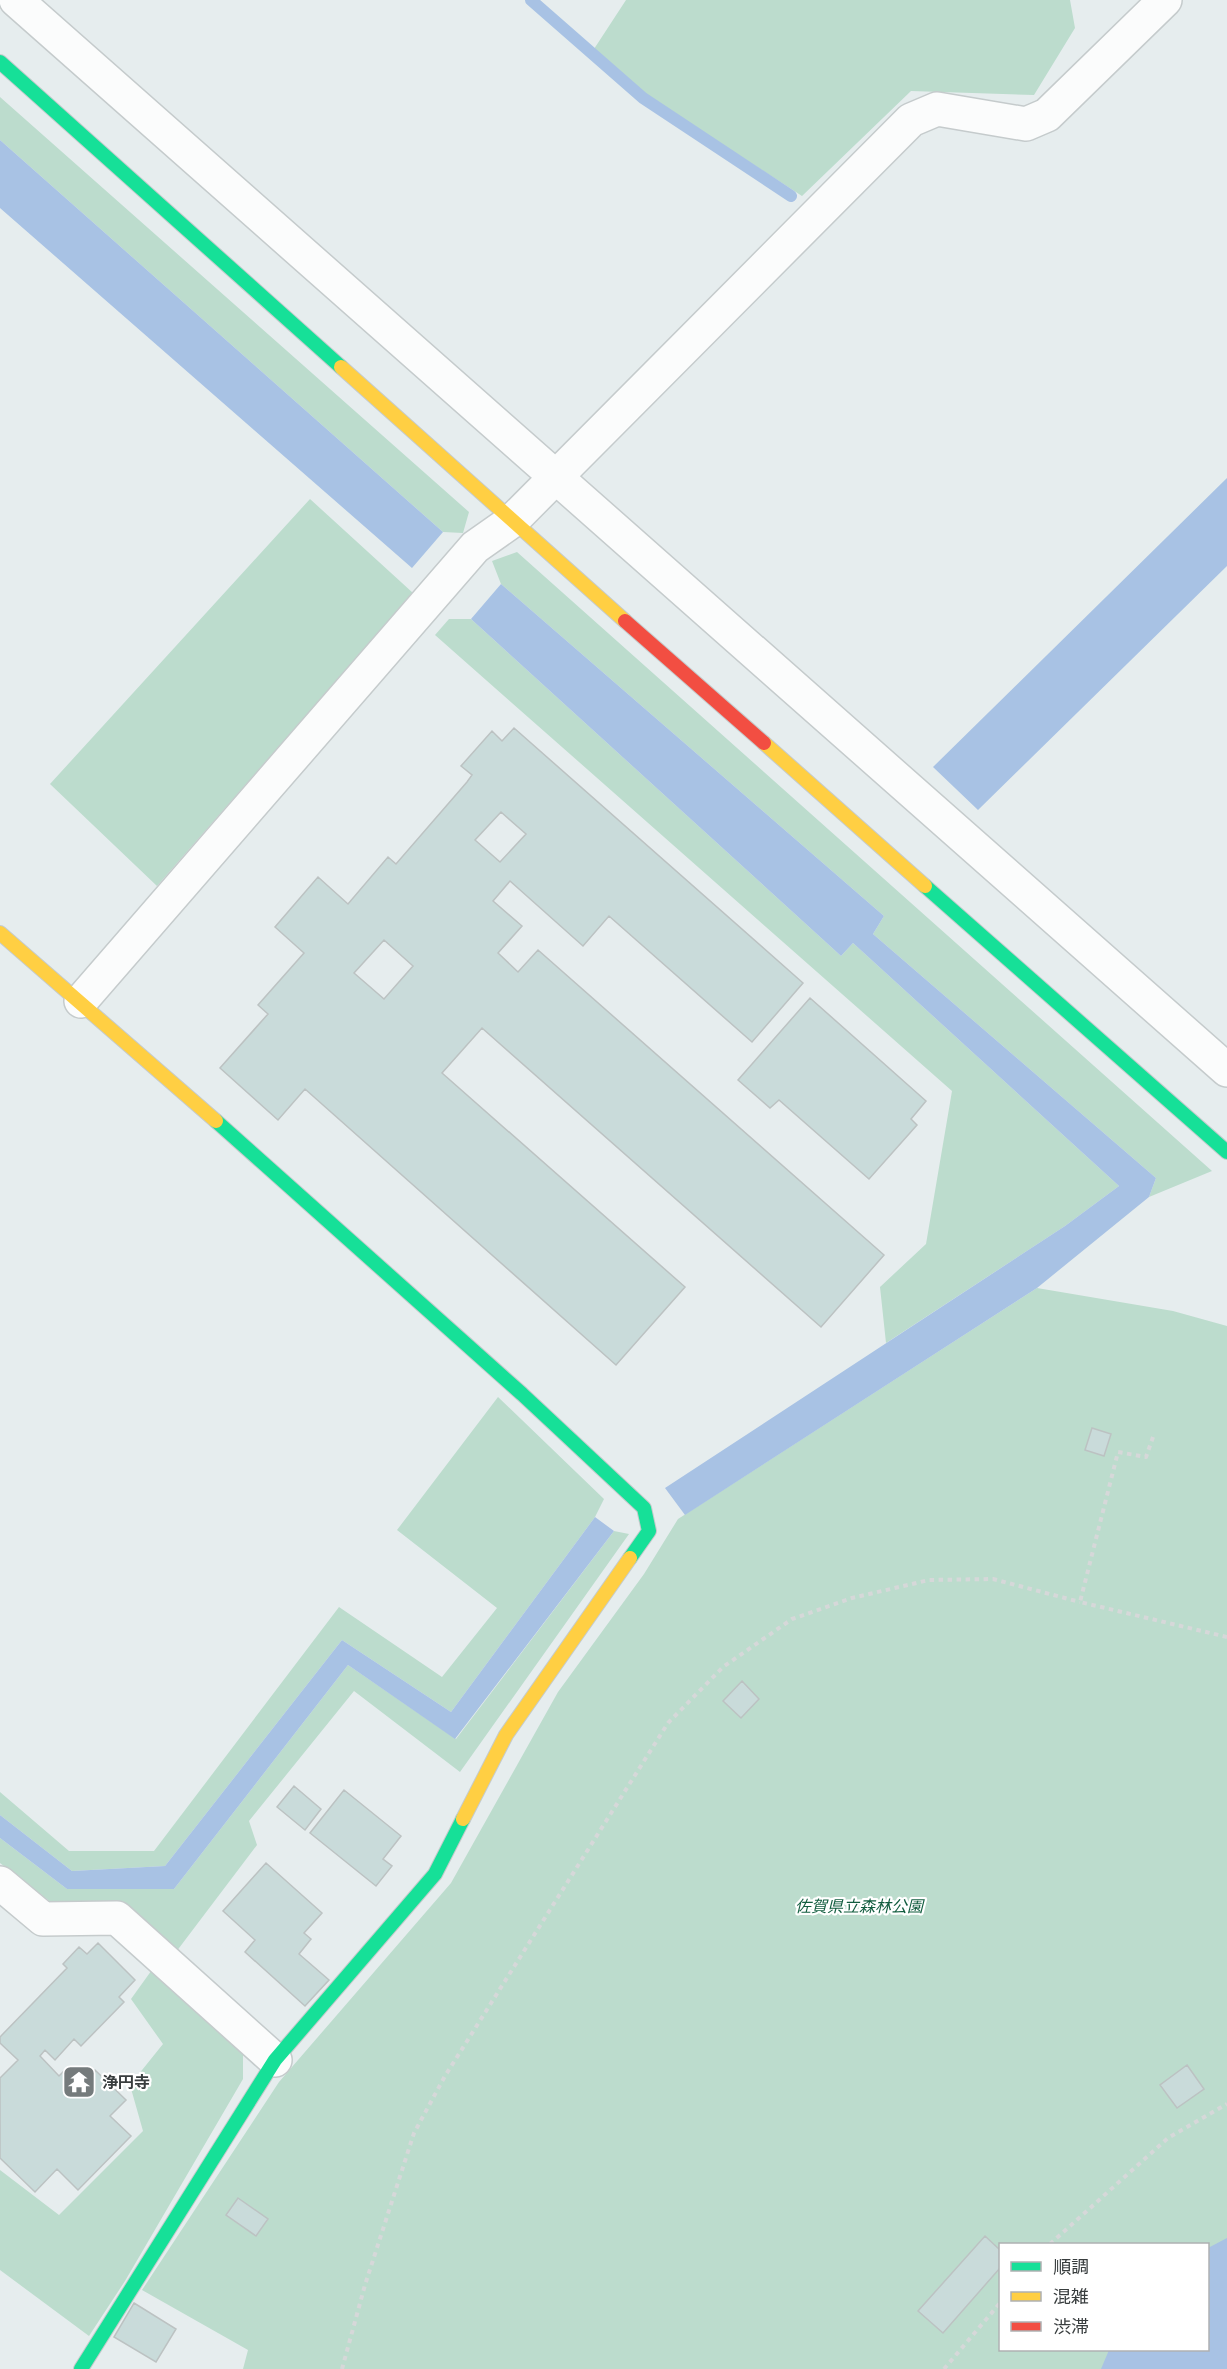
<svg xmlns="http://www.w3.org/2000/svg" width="1227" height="2369" viewBox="0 0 1227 2369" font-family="'Libre Baskerville','Noto Sans JP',serif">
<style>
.green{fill:#bcdccd;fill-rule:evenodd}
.water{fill:#a8c2e4}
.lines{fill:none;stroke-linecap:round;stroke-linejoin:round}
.stream{stroke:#a8c2e4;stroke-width:12}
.building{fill:#c9dbda;stroke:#bcc2c2;stroke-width:1.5;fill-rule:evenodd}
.street-casing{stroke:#c5cbcc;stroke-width:36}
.fast-casing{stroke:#c5cbcc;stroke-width:16}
.slow-casing{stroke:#c5cbcc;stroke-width:16}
.jam-casing{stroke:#c5cbcc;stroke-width:16}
.path{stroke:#d6d8d9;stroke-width:4;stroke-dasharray:4.5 4.5;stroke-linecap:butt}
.street{stroke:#fbfcfc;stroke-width:33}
.fast{stroke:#16e098;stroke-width:14}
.slow{stroke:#ffcf43;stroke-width:14}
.jam{stroke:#f24e42;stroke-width:14}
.labels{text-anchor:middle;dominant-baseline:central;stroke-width:4.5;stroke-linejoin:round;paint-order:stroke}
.park-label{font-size:16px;font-style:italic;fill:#125d3f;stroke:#fff}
.poi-label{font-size:16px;font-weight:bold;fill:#383d3e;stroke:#fff;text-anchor:start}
</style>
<rect width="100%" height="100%" fill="#e6edee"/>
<path class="green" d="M626,0H1070L1075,28L1034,95L911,91L802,196L646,95L594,49Z
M0,97L469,512L463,533L443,532L0,140Z
M310,499L413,593L157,886L50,784Z
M517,552L1212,1171L1149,1197L1156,1178L873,934L884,916L501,584L492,561Z
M449,619H471L841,956L853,943L1119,1186L1065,1226L886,1343L880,1287L926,1244L952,1091L435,635Z
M1037,1288L1173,1311L1227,1326V2369H243L248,2350L142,2290L279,2082L451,1883L558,1692L644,1574L678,1519ZM1000,2244H1208V2350H1000Z
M498,1397L604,1499L595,1517L451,1712L342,1640L165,1866L72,1871L0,1815V1792L69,1851H154L339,1607L442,1677L497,1608L397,1530Z
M614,1531L629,1534L460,1772L354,1691L249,1821L257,1845L173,1956L61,1910L0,1863V1838L67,1889H174L348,1665L456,1739Z
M154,1967L243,2048V2079L125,2281L89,2336L0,2270V2170L59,2215L143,2131L130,2085L163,2044L131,1999Z"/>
<path class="water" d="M0,140L443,532L412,568L0,208Z
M1227,478V566L978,810L933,767Z
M501,584L884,916L873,934L1156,1178L1149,1197L1037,1288L685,1515L665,1488L1065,1226L1119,1186L853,943L841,956L471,619Z
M595,1517L614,1531L455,1739L348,1665L174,1889H67L0,1838V1815L72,1871L165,1866L342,1640L451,1712Z
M1227,2238V2369H1101L1109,2350H1208V2248Z"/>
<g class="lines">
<path class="stream" d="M531,0L643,98L791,196"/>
</g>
<path class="building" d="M514,728L803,983L752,1042L609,916L583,946L510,881L493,901L522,926L498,953L518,972L538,950L884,1255L821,1327L482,1028L442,1073L685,1287L616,1365L305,1089L278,1120L220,1068L268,1014L258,1005L304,953L275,927L318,877L348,904L388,857L396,864L467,782L472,775L461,766L492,731L502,741ZM501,812L526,834L500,862L475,840ZM384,940L413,966L384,999L354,973Z
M810,998L926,1101L911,1119L917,1125L869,1179L779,1100L770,1108L738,1080Z
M1092,1428L1111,1434L1104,1456L1085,1450Z
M742,1681L759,1699L741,1718L723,1701Z
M294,1786L321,1809L305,1830L277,1807Z
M344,1790L401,1836L383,1859L392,1866L376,1886L310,1833Z
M266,1863L322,1913L304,1933L311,1939L299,1954L329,1980L305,2006L245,1952L255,1940L223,1911Z
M98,1943L135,1980L119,1997L124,2002L81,2046L74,2039L55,2060L45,2050L40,2056L59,2076L64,2071L80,2086L95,2070L126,2100L110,2116L131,2136L78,2190L57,2169L35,2192L0,2158V2078L18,2060L0,2043V2037L67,1968L63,1964L79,1947L87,1954Z
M1187,2065L1204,2089L1177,2108L1160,2085Z
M238,2198L268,2219L256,2236L226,2215Z
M985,2236L1000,2250V2268L943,2333L918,2311Z
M134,2303L176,2329L156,2362L114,2337Z"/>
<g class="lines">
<defs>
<path id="street" d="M16,0L1227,1070
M81,1001L475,547L512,521L911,120L937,109L1026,124L1047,115L1165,0
M0,1883L43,1919L117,1918L275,2060"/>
<path id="fast" d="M0,62L341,367
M925,886L1227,1152
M216,1121L522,1394L644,1508L649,1531L630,1558
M81,2369L275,2060L435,1874L463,1819"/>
<path id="slow" d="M341,367L625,621
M764,743L925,886
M0,933L216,1121
M463,1819L506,1735L630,1558"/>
<path id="jam" d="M625,621L764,743"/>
</defs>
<use href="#street" class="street-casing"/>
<use href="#fast" class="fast-casing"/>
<use href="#slow" class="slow-casing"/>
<use href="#jam" class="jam-casing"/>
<path class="path" d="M1153,1437L1146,1457L1118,1452L1080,1602L1227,1637
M1050,2244L1168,2138L1227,2104
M342,2369L365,2285L414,2133L445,2076L668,1723L723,1667L792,1619L852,1598L929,1580L993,1579L1080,1602
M944,2369L1000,2303"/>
<use href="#street" class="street"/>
<use href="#fast" class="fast"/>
<use href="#slow" class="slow"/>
<use href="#jam" class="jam"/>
</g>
<defs>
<symbol id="temple-square" viewBox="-11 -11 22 22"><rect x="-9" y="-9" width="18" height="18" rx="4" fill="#757b7c" stroke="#fff"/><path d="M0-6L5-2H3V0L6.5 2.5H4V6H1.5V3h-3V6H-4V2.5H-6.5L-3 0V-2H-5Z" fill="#fff"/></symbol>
</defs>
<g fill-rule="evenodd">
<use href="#temple-square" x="60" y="2063" width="38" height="38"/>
</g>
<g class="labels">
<g class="park-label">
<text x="859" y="1906">佐賀県立森林公園</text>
</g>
<g class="poi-label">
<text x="102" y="2082">浄円寺</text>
</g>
</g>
<rect x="999" y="2243" width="210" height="108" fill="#ffffff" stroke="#afb1b2" stroke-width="1.5"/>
<rect x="1011" y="2262" width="30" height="9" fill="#16e098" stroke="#afb1b2" stroke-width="1.5"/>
<text x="1053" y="2273" font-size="18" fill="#383d3e">順調</text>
<rect x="1011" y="2292" width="30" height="9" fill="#ffcf43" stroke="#afb1b2" stroke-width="1.5"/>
<text x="1053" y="2303" font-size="18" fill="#383d3e">混雑</text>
<rect x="1011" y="2322" width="30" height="9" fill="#f24e42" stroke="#afb1b2" stroke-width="1.5"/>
<text x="1053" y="2333" font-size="18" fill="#383d3e">渋滞</text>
</svg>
